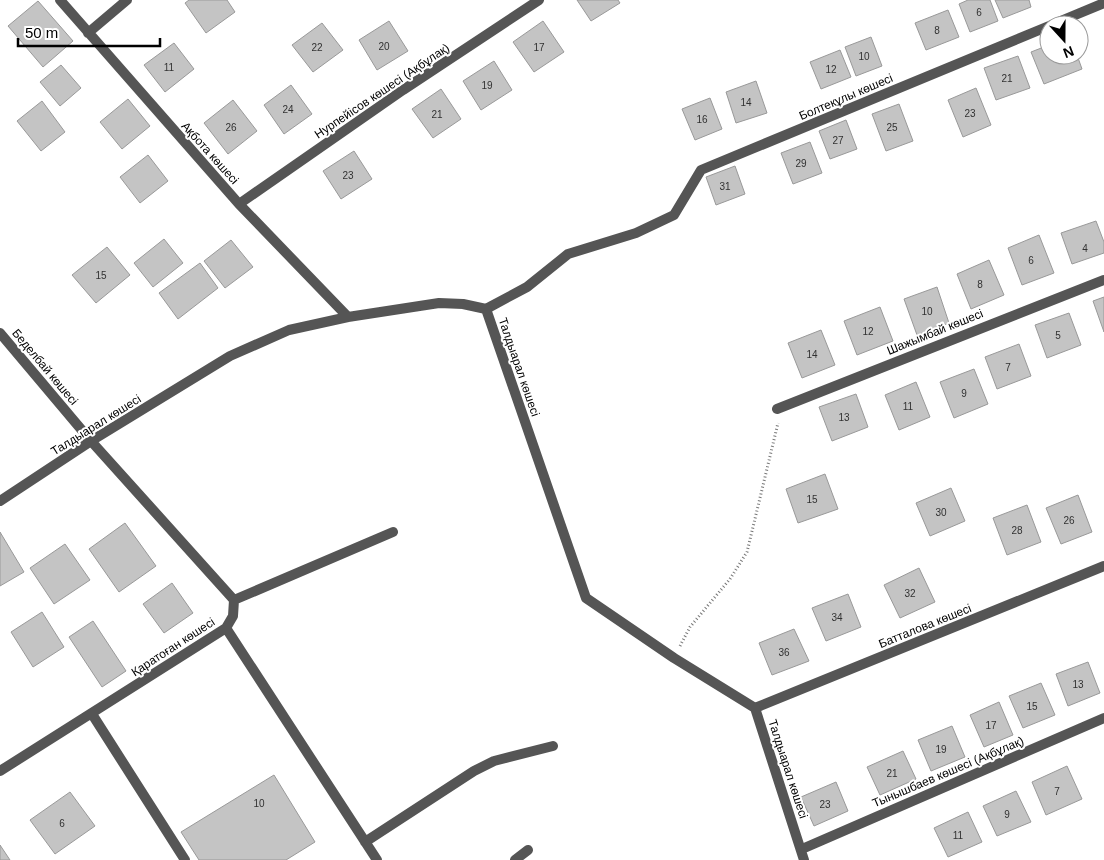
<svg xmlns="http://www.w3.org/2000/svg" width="1104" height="860" viewBox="0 0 1104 860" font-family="Arial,sans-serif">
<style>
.building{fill:#c4c4c4;stroke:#999}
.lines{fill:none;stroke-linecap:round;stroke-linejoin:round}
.path{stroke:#777;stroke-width:3;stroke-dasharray:1 2.5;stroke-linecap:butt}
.lane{stroke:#555;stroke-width:10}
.street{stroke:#555;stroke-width:10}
.labels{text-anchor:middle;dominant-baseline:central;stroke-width:4;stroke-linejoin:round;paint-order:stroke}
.number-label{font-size:10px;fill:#313131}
.street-label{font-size:12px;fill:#000;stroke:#fff}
</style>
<rect width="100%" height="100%" fill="#fff"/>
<path class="building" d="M189,0H227L235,12L206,33L185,3Z
M577,0H618L620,3L591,21Z
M968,0H990L998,21L970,32L959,4Z
M995,0H1029L1031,7L1003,18Z
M38,1L73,41L43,67L8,26Z
M948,10L959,37L926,50L915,23Z
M389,21L408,51L377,70L359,40Z
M543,21L564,52L534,72L513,42Z
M322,23L343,50L313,72L292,45Z
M871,37L882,66L856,76L845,47Z
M174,43L194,69L165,92L144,65Z
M1049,45V55H1077L1082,69L1044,84L1031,52Z
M840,50L851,77L821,89L810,62Z
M1018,56L1030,88L996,100L984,68Z
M494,61L512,90L481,110L463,81Z
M61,65L81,88L60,106L40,82Z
M756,81L767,113L736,123L726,92Z
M291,85L312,114L284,134L264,105Z
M976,88L991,125L963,137L948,100Z
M441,89L461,119L433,138L412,109Z
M710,98L722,129L695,140L682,109Z
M128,99L150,126L122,149L100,122Z
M233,100L257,131L228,154L204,123Z
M42,101L65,132L41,151L17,121Z
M899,104L913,141L886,151L872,114Z
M846,120L857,149L830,159L819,131Z
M810,142L822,173L793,184L781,153Z
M354,151L372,179L341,199L323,171Z
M148,155L168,181L140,203L120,177Z
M735,166L745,194L716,205L706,177Z
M1096,221L1104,242V253L1072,264L1061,233Z
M1039,235L1054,273L1022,285L1008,248Z
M164,239L183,263L153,287L134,263Z
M231,240L253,267L225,288L204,261Z
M107,247L130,275L96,303L72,275Z
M989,260L1004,295L971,309L957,274Z
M200,263L218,288L178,319L159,293Z
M937,287L949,323L917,335L904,299Z
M1104,297V332L1093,301Z
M880,307L893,341L857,355L844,321Z
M1069,313L1081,345L1047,358L1035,325Z
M821,330L835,365L802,378L788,343Z
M1019,344L1031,376L997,389L985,357Z
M974,369L988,404L954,418L940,382Z
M916,382L930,417L899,430L885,395Z
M856,394L868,427L832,441L819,407Z
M825,474L838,509L798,523L786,489Z
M951,488L965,521L930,536L916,503Z
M1078,495L1092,532L1061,544L1046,508Z
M1027,505L1041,542L1007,555L993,518Z
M125,523L156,566L119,592L89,549Z
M0,532L24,572L0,586Z
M65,544L90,580L54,604L30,568Z
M919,568L935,602L900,618L884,585Z
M172,583L193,613L164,633L143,604Z
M848,594L861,627L826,641L812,608Z
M42,612L64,647L33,667L11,632Z
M93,621L126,671L102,687L69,637Z
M794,629L809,661L772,675L759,643Z
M1088,662L1100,693L1068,706L1056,674Z
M1041,683L1055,715L1023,728L1009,696Z
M999,702L1013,735L984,747L970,715Z
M952,726L965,757L931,771L918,740Z
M903,751L916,779L880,795L867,767Z
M1067,766L1082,799L1046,815L1032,782Z
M274,775L315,842L286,860H199L181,832Z
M836,782L848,811L814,826L801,797Z
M1016,791L1031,822L997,836L983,806Z
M70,792L95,826L55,854L30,820Z
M968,812L982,842L948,857L934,828Z
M0,845L10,860H0Z"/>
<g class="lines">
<path class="path" d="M680,646L690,627L730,579L747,552L778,423"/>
<path class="lane" d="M1051,25L1104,3
M486,309L527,287L568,254L636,233L674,215L701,170L1049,26
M777,409L1104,280
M755,708L1104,566"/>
<path class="street" d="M60,0L239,204L348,317
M88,33L127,0
M239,204L403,90L539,0
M0,333L91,441L234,600L233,616L226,628
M0,501L91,441L230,356L289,330L348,317L439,303L463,304L486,309L586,598L674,658L755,708L804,860
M234,600L393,532
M92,714L185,860
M0,771L226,628L377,860
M365,842L474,771L494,761L553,746
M802,849L1104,718
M515,860L528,850"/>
</g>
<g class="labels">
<g class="number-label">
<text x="979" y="12">6</text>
<text x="937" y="30">8</text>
<text x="384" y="46">20</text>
<text x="317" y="47">22</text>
<text x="539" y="47">17</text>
<text x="864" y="56">10</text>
<text x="169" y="67">11</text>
<text x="831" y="69">12</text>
<text x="1007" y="78">21</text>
<text x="487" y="85">19</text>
<text x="746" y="102">14</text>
<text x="288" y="109">24</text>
<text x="970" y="113">23</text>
<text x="437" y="114">21</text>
<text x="702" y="119">16</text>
<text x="231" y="127">26</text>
<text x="892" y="127">25</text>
<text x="838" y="140">27</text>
<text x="801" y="163">29</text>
<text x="348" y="175">23</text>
<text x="725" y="186">31</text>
<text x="1085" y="248">4</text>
<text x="1031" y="260">6</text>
<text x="101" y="275">15</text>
<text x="980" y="284">8</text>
<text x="927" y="311">10</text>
<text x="868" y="331">12</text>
<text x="1058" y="335">5</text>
<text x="812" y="354">14</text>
<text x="1008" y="367">7</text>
<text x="964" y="393">9</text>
<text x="908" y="406">11</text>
<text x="844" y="417">13</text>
<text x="812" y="499">15</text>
<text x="941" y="512">30</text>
<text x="1069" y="520">26</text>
<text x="1017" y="530">28</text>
<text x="910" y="593">32</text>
<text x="837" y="617">34</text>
<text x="784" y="652">36</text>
<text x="1078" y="684">13</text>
<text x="1032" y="706">15</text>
<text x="991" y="725">17</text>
<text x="941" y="749">19</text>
<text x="892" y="773">21</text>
<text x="1057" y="791">7</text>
<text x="259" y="803">10</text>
<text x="825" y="804">23</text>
<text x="1007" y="814">9</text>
<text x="62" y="823">6</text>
<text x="958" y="835">11</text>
</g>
<g class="street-label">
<text transform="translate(382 91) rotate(-34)">Нурпейісов көшесі (Ақбұлақ)</text>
<text transform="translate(846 97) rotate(-23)">Болтекұлы көшесі</text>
<text transform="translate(210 153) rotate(48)">Ақбота көшесі</text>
<text transform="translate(935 332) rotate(-22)">Шажымбай көшесі</text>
<text transform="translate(45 367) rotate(50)">Беделбай көшесі</text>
<text transform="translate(519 367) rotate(71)">Талдыарал көшесі</text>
<text transform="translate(96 425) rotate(-32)">Талдыарал көшесі</text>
<text transform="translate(925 626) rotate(-22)">Батталова көшесі</text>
<text transform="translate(173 647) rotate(-33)">Қаратоған көшесі</text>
<text transform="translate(788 769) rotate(72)">Талдыарал көшесі</text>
<text transform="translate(948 772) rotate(-23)">Тынышбаев көшесі (Ақбұлақ)</text>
</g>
</g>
<g transform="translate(1064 40) rotate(159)"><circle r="24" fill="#ffffff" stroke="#999999"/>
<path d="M0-4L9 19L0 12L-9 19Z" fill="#000000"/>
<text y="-8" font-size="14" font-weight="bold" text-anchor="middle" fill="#000000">N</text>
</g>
<path d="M18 38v8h142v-8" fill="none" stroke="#000000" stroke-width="2.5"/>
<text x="25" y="38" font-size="15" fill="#000000" stroke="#ffffff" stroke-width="4" paint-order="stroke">50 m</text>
</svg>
